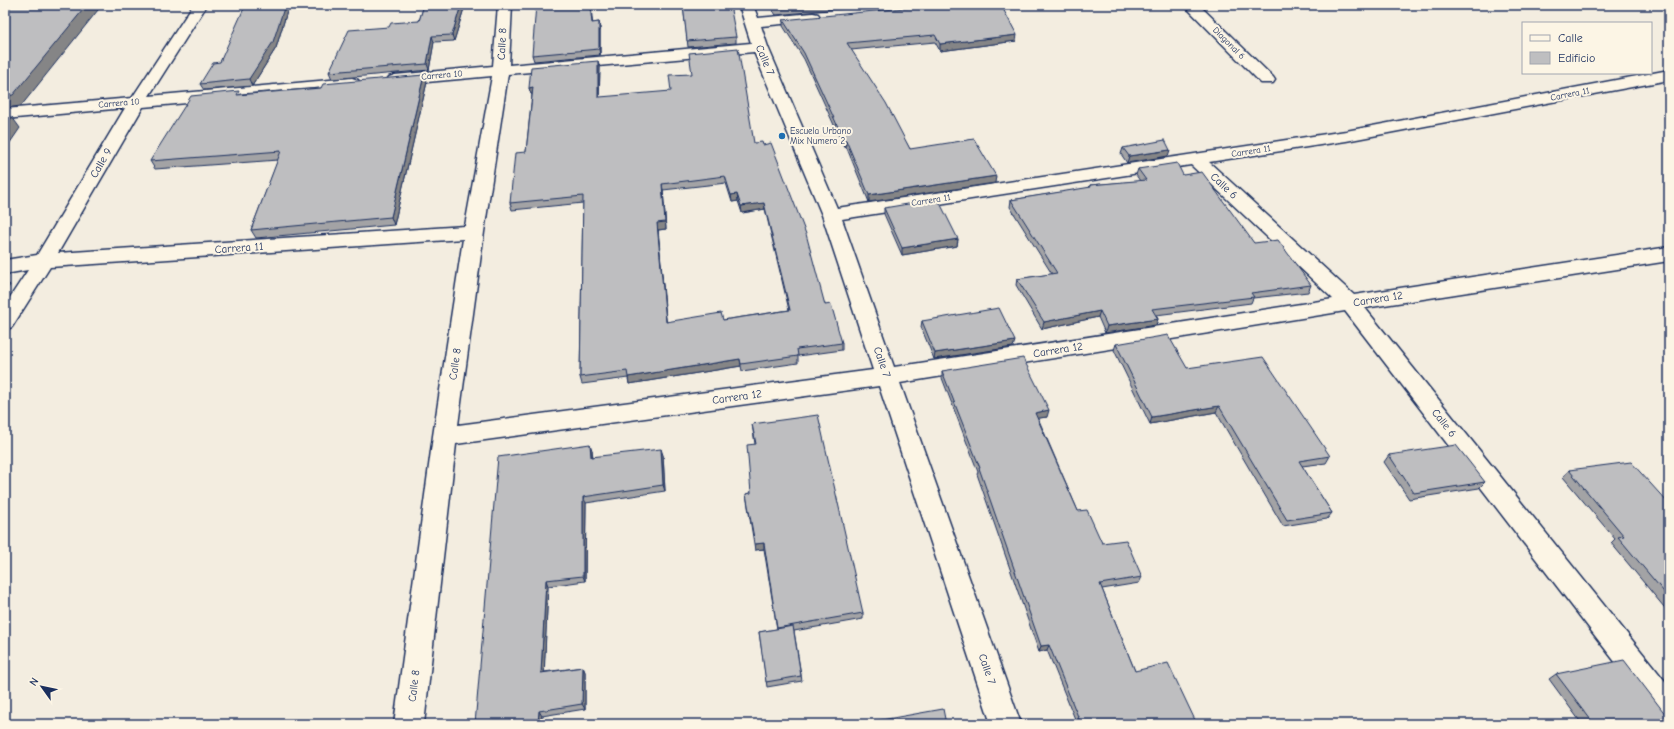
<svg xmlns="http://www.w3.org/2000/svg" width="1674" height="729" viewBox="0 0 1674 729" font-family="'Comic Neue',sans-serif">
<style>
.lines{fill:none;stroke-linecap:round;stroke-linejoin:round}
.street-casing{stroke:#1b2f5e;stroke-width:3}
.street{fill:#fcf5e5;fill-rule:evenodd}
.wall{fill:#a3a3a5;stroke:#1b2f5e;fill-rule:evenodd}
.shaded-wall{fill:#858586;stroke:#1b2f5e}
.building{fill:#bebec0;stroke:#1b2f5e;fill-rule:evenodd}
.poi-dot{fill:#1f6fb2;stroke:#fcf5e5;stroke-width:1.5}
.labels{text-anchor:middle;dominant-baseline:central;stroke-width:4;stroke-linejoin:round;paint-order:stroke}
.far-street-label{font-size:9px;fill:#1b2f5e;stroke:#fcf5e5}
.far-poi-label{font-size:9px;fill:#1b2f5e;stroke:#fcf5e5;text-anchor:start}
.street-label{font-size:11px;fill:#1b2f5e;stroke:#fcf5e5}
</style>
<rect width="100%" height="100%" fill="#f3ede0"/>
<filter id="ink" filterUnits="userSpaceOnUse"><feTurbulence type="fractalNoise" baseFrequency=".025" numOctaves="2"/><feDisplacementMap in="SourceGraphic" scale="8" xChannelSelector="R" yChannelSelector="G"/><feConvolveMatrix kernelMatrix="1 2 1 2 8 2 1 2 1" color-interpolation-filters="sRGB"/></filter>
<g filter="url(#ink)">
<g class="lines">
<defs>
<path id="street" d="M193,5H207L149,96L352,78L358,80L360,83L358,86L352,88L143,107L58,253L465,226L492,76L395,85L389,83L387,80L389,77L395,75L493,66L498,5H512L509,65L751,43L739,5H753L758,18L813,13L818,14L820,17L818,20L813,21L761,26L768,47L837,208L1346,131L1669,70V80L1346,141L1209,162L1354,295L1669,247V261L1365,308L1669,686V724L1659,719L1345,311L900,383L1021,724H991L879,386L456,444L424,724H394L433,436L463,239L50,267L12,327L5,330V305L28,270L5,274V260L37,255L125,108L5,119V109L132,98ZM754,52L822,215L873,370L458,425L484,232L508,74ZM1191,165L1333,299L894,367L842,219Z
M1184,5H1199L1273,77L1275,80L1273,83H1261Z"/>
</defs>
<use href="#street" class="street-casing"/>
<use href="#street" class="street"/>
</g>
<path class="wall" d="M255,5H287L288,8L276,48L252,86L204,90L200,84L220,62Z
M424,5H465L454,41L434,42L429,70L332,79L329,72L419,21Z
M683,5L736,37V43L688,47Z
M769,5H881L776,15Z
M783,20L1016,41L940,51L935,42L851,50L910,149L995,183L869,202L846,146L844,147L804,59L783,26Z
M599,22L600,28V55L534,61L532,55L592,23Z
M600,67L599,97L754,143L842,343V350L798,356V363L742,371L741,366L629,384L628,378L582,384L580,377L583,203L512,210L510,203L526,152L532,94H531L529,88ZM726,183L732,202L738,201L742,213L765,209L789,310L723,320L666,322L658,230L666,229L663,190Z
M424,75L427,82L394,225L256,238L251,230L278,160L155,169L150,161L240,94L321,88Z
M1123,148L1168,156L1127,163L1121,154Z
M1138,169L1183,175L1254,243L1311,285L1308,292L1253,298L1251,303L1156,315L1158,319L1156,325L1105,333L1098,317L1042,329L1016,285L1017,279L1052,274L1010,207L1011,200L1089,188L1090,185L1140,181L1136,175Z
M884,208L958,239L957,246L902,255L884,214Z
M922,321L1013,347L934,359L921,327Z
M1116,344L1187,368L1330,456L1326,463L1302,466L1332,513L1327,519L1283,526L1216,412L1150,424L1114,350Z
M942,371L1047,417L1038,418L1078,511L1102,543L1142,577L1139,583L1102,589L1135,671L1195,720L1193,723V724H1077L1047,650L1039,652L977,474L978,472L942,378Z
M752,424L863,613V619L794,631L802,681L767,687L759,632L777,629L764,549L755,550L746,494L751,493L755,444Z
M592,450L593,457L663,455L665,491L586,503L585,581L548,586L544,672L583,667L585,672V709L542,716L475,724Z
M1389,455L1485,482L1479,488L1409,499L1384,462Z
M1569,470L1669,504V613L1611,543L1615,539L1563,477Z
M1556,674L1666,715L1669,724H1582L1549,679Z"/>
<path class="shaded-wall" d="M87,5H102L21,106L5,108V96Z
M285,5H287L288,8L276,48L252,86L249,79Z
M461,5H465L454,41L452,35Z
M590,5H591L593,29L592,23Z
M599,22L600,28V55L599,49Z
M1017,35L1016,41L940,51V44Z
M432,36L434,42L429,70L427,64Z
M598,61L600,67L599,104L598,97Z
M424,75L427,82L394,225L391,217Z
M533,87L535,94H531L529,88Z
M5,113L10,120L12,117L20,128L5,150Z
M844,140H846V146L844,147Z
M1170,150L1168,156L1127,163L1129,156Z
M996,176L995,183L869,202V195Z
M662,184L663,190L666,229L658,230L667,329L666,322L657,223Z
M737,194L738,201L732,202L731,195Z
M764,203L765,209L742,213L741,206Z
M958,239L957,246L902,255V248Z
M5,280L10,285L5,293Z
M1100,311L1098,317L1042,329L1044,322Z
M1158,319L1156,325L1105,333L1107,326Z
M1015,341L1013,347L934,359L935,353Z
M740,359L741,366L629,384L628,377Z
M1219,406L1216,412L1150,424L1152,417Z
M1049,410L1047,417L1033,419L1035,413Z
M590,444L592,450L593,463L591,457Z
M661,449L663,455L665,491L663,485Z
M583,497L586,503L585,581L583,576Z
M764,543V549L755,550V544Z
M546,580L548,586L544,678L541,673Z
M1049,645L1047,650L1039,652L1041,646Z
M583,667L585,672V709L582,704Z
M539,711L542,716L541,724H538Z"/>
<path class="building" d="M5,5H87L13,95L5,96Z
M255,5H285L273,42L249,79L200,84L213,63L220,62L245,6Z
M424,5H461L452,35L432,36L427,64L329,72L349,30L389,27L391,23L419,21Z
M536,5H590L592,23L599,22V49L532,55Z
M683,5H730L736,37L687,41Z
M773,5H813L775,8Z
M935,5H1001L1017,35L940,44L935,35L847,43L886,103L910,149L974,139L996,176L869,195L846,140H844L804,53L783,20Z
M738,48L754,143L762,142L763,145L771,143L806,234L825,305L831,304L842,343L797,349L798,356L741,364L740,359L628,377L627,371L580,377L583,196L510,203L515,153L526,152L533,87L529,88L531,67L598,61V97H600L671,91L669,75L692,74L689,53ZM725,176L731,195L737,194L741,206L764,203L790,310L723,320L721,313L666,322L657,223L665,222L662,184Z
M424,75L391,217L251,230L281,151L150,161L191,96L239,91L237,95L321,88L323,84Z
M5,117H12L5,126Z
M1165,140L1170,150L1129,156L1123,148Z
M1177,163L1183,175L1202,172L1254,243L1278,240L1311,285L1251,293L1254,297L1152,309L1158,319L1107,326L1100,311L1044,322L1017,279L1057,273L1011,200L1091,187L1090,185L1146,180L1138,169Z
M938,199L958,239L902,248L884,208Z
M999,308L1015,341L935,353L922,321Z
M1168,335L1187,368L1263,357L1330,456L1299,461L1332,513L1287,520L1219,406L1152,417L1116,344Z
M1023,358L1049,410L1035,413L1078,511L1087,510L1102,543L1126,540L1142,577L1100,584L1135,671L1168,663L1195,720L1192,721L1193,724H1081L1049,645L1041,646L979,468H980L942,371Z
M818,415L863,613L777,628L764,543L755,544L746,494L751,493L747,445L756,444L752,424Z
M590,444L591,457L661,449L663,485L583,497V576L546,580L541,673L583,667L582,704L539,711L538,724H475L498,457Z
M1456,445L1485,482L1414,493L1389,455Z
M1631,462L1669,504V598L1618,537L1624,536L1569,470Z
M793,626L801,676L766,682L759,632Z
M1624,660L1666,715L1669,716V724H1594L1556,674Z
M943,709L946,724H859Z"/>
</g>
<circle class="poi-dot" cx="782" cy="136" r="4"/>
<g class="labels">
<g class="far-street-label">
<text transform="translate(1229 43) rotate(45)">Diagonal 6</text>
<text transform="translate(442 75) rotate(-5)">Carrera 10</text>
<text transform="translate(1570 94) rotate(-11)">Carrera 11</text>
<text transform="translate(119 103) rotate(-5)">Carrera 10</text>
<text transform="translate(1251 151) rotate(-9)">Carrera 11</text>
<text transform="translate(931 200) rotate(-9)">Carrera 11</text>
</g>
<g class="far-poi-label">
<text x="790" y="131">Escuela Urbano<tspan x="790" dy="10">Mix Numero 2</tspan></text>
</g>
<g class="street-label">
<text transform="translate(502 44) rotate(-87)">Calle 8</text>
<text transform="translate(765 60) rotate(67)">Calle 7</text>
<text transform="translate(101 163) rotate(-60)">Calle 9</text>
<text transform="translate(1224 186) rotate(43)">Calle 6</text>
<text transform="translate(239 248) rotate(-4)">Carrera 11</text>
<text transform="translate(1378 299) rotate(-9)">Carrera 12</text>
<text transform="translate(1058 350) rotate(-9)">Carrera 12</text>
<text transform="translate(882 362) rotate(71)">Calle 7</text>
<text transform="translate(455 364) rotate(-82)">Calle 8</text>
<text transform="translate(737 397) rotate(-8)">Carrera 12</text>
<text transform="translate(1444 423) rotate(52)">Calle 6</text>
<text transform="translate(987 669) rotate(71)">Calle 7</text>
<text transform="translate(414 686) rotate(-83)">Calle 8</text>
</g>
</g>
<rect width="1674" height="729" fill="none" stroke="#fcf5e5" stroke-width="20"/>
<rect x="10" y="10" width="1654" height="709" fill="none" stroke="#1b2f5e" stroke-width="1.5" filter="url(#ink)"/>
<rect x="1522" y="22" width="130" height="52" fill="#fcf5e5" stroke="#a2a6af"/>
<rect x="1530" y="35" width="20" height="6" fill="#fcf5e5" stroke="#a2a6af"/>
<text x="1558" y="42" font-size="12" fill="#1b2f5e">Calle</text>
<rect x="1530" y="52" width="20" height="12" fill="#bebec0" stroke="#a2a6af"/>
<text x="1558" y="62" font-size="12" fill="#1b2f5e">Edificio</text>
<g transform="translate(42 687) rotate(303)" stroke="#fcf5e5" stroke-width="3" paint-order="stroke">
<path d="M0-3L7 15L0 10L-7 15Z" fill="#1b2f5e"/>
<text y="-6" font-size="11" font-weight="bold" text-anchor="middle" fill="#1b2f5e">N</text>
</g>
</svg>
